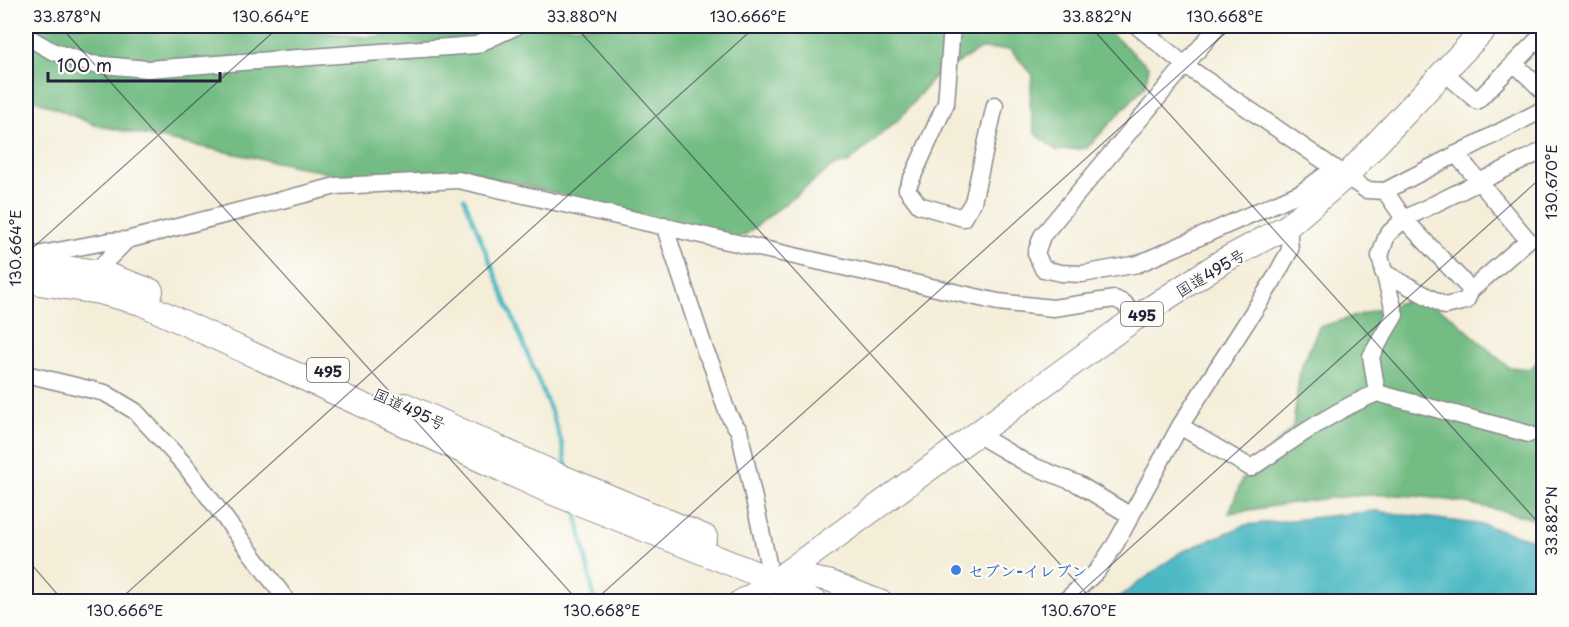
<svg xmlns="http://www.w3.org/2000/svg" width="1569" height="627" viewBox="0 0 1569 627" font-family="'Playpen Sans','Klee One',sans-serif">
<style>
.forest{fill:#73bc83;stroke:#4a6f5f;stroke-width:1.5}
.water{fill:#4ab8c3;stroke:#366d7f;stroke-width:1.5}
.lines{fill:none;stroke-linecap:round;stroke-linejoin:round}
.stream{stroke:#4ab8c3;stroke-width:4}
.minor-casing{stroke:#8b888a;stroke-width:19}
.major-casing{stroke:#8b888a;stroke-width:23}
.highway-casing{stroke:#8b888a;stroke-width:26}
.minor{stroke:#fff;stroke-width:16}
.major{stroke:#fff;stroke-width:21}
.highway{stroke:#fff;stroke-width:24}
.ticks{fill:none;stroke:#22223b;stroke-width:1.5;stroke-opacity:0.45}
.shop-dot{fill:#3f7fe0;stroke:#fdfcf7;stroke-width:2}
.labels{text-anchor:middle;dominant-baseline:central;stroke-width:4.5;stroke-linejoin:round;paint-order:stroke}
.shield{fill:#fdfcf7;stroke:#646373;stroke-width:1.5}
.shield-label{font-size:15px;font-weight:bold;fill:#22223b}
.street-label{font-size:16px;fill:#22223b;stroke:#fdfcf7}
.shop-label{font-size:16px;font-weight:bold;fill:#366cbe;stroke:#fdfcf7;text-anchor:start}
.neatline{fill:none;stroke:#22223b;stroke-width:2}
.ticks-label{font-size:15px;text-anchor:middle;fill:#22223b}
</style>
<rect width="100%" height="100%" fill="#fdfcf7"/>
<filter id="ink" filterUnits="userSpaceOnUse"><feTurbulence type="fractalNoise" baseFrequency=".0167" numOctaves="2"/><feDisplacementMap in="SourceGraphic" scale="12" xChannelSelector="R" yChannelSelector="G"/><feConvolveMatrix kernelMatrix="1 2 1 2 8 2 1 2 1" color-interpolation-filters="sRGB"/></filter>
<filter id="wash" filterUnits="userSpaceOnUse"><feTurbulence type="fractalNoise" baseFrequency=".008" numOctaves="4" result="noise"/><feDisplacementMap in="SourceGraphic" scale="24" xChannelSelector="R" yChannelSelector="G"/><feGaussianBlur stdDeviation="1.35" result="paint"/><feColorMatrix in="noise" values="0 0 0 0 0 0 0 0 0 0 0 0 0 0 0 0 0 1.4 0 .05"/><feComposite in="paint" operator="in"/></filter>
<g filter="url(#wash)">
<rect width="100%" height="100%" fill="#f4eed9"/>
<path class="forest" d="M26,26H277L364,37L485,26H1102L1149,67L1145,86L1087,148L1057,151L1035,133L1030,103L1032,74L1010,49H980L934,77L901,117L848,163L833,166L745,235L730,239L509,181L425,173L344,176L95,125L26,96Z
M1412,294L1451,316L1508,367L1531,369L1543,354V522C1496,508 1448,497 1398,495C1342,493 1284,505 1229,513L1242,480L1293,427L1300,370L1319,327L1402,302Z"/>
<path class="water" d="M1376,511L1484,525L1543,543V601H1114L1181,552L1246,525Z"/>
<g class="lines">
<path class="stream" d="M464,198L552,414L562,444L567,469
M576,511L595,602"/>
</g>
</g>
<g filter="url(#ink)">
<g class="lines">
<defs>
<path id="minor" d="M952,26L946,103L907,189L919,205L963,218L973,202L995,105
M1137,26L1186,66L1366,190L1385,191L1544,109
M1218,26L1042,236L1036,253L1043,269L1061,273L1082,274L1138,264L1302,192L1335,168
M26,36L52,51L91,64L148,69L476,45L517,26
M1514,63L1544,92
M1443,71L1477,101L1544,33
M1385,191L1404,219L1471,290
M664,225L706,353C720,376 720,410 739,430L768,563
M26,257L110,241L127,240
M99,272L105,262L127,240L336,186L458,180L998,302L1053,308L1115,299L1125,304L1134,319
M1383,272L1445,306L1466,301L1471,290L1528,240L1456,154
M26,374L105,393L135,411L184,464L288,602
M1377,393L1371,356L1395,315L1380,256L1387,235L1404,219L1544,150
M1180,426L1251,468C1292,441 1332,411 1377,393L1529,434
M977,434L1028,464L1078,484L1131,516
M1064,602L1097,571L1116,543L1180,426L1273,281L1290,250L1288,226"/>
<path id="major" d="M790,573L830,581L883,602
M738,602L775,581L818,602"/>
<path id="highway" d="M26,264L99,272L151,291
M26,281L99,292L141,303L551,492L775,581L1134,319L1223,261L1288,226L1346,176L1487,26
M405,405L555,474L705,537"/>
</defs>
<use href="#minor" class="minor-casing"/>
<use href="#major" class="major-casing"/>
<use href="#highway" class="highway-casing"/>
<use href="#minor" class="minor"/>
<use href="#major" class="major"/>
<use href="#highway" class="highway"/>
</g>
</g>
<path class="ticks" d="M60,26L579,602M575,26L1094,602M1090,26L1544,529M26,254L280,26M26,558L64,602M117,602L756,26M593,602L1233,26M1070,602L1544,175"/>
<circle class="shop-dot" cx="956" cy="570" r="6"/>
<g class="labels">
<g class="shield">
<rect x="1121" y="302" width="42" height="24" rx="4.5"/>
<rect x="307" y="358" width="42" height="24" rx="4.5"/>
</g>
<g class="shield-label">
<text x="1142" y="314">495</text>
<text x="328" y="370">495</text>
</g>
<g class="street-label">
<text transform="translate(1210 272) rotate(-31)">国道495号</text>
<text transform="translate(410 408) rotate(25)">国道495号</text>
</g>
<g class="shop-label">
<text x="968" y="570">セブン-イレブン</text>
</g>
</g>
<rect width="1569" height="627" fill="none" stroke="#fdfcf7" stroke-width="66"/>
<path d="M48 72v9h172v-9" fill="none" stroke="#22223b" stroke-width="3"/>
<text x="57" y="72" font-size="18" fill="#22223b" stroke="#fdfcf7" stroke-width="4.5" paint-order="stroke">100 m</text>
<rect x="33" y="33" width="1503" height="561" class="neatline"/>
<g class="ticks-label">
<text x="67" y="22">33.878°N</text>
<text x="271" y="22">130.664°E</text>
<text x="582" y="22">33.880°N</text>
<text x="748" y="22">130.666°E</text>
<text x="1097" y="22">33.882°N</text>
<text x="1225" y="22">130.668°E</text>
<text transform="translate(1552 182) rotate(-90)" y="5">130.670°E</text>
<text transform="translate(16 248) rotate(-90)" y="5">130.664°E</text>
<text transform="translate(1552 521) rotate(-90)" y="5">33.882°N</text>
<text x="125" y="616">130.666°E</text>
<text x="602" y="616">130.668°E</text>
<text x="1079" y="616">130.670°E</text>
</g>
</svg>
